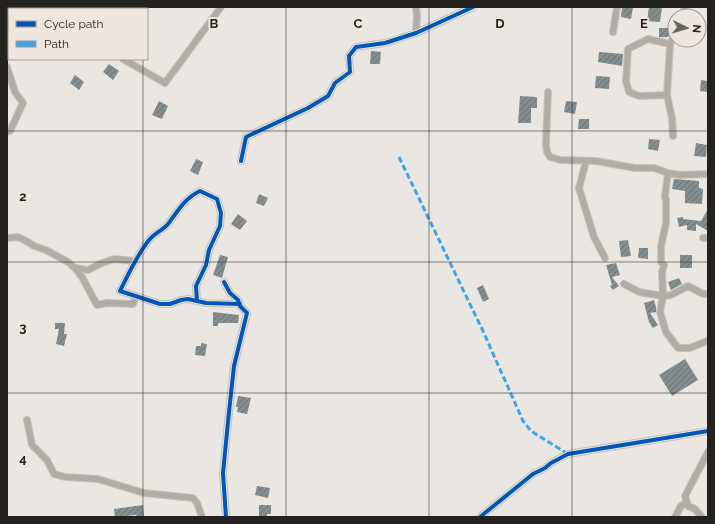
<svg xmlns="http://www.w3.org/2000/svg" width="715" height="524" viewBox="0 0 715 524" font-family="Raleway,sans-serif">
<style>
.building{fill:url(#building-hatch)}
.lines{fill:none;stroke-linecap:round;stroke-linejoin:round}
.minor-casing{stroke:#c6c4c1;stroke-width:8}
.minor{stroke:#b3aca6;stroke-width:6}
.quiet{stroke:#3ea2ea;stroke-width:3;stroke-dasharray:6 3;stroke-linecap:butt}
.cycleway-casing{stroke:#ede7e0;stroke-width:6}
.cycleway{stroke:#0057b8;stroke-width:4}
.grid{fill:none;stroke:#24221f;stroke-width:1;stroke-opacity:0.55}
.grid-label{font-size:13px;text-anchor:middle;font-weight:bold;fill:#24221f;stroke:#ede7e0;stroke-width:4;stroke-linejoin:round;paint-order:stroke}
</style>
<defs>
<pattern id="building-hatch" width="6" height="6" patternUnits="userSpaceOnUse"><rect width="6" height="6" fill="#858d8e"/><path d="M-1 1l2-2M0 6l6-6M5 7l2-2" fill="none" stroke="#6d7373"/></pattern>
</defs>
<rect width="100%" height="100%" fill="#eae7e3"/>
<path class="building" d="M622,7H633L631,19L621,17Z
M649,7H662L660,22L647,21Z
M659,28H671V32L668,37H659Z
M371,51L381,52L380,64H370Z
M599,52L623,54L622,66L598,62Z
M109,64L119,71L113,80L103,72Z
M75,75L84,82L79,90L70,83Z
M596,76L610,77L609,89L595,88Z
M701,80L708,81V92L700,91Z
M520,96L537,97V108H531V123H518Z
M159,101L168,106L162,119L152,115Z
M566,101L577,102L575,114L564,112Z
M579,119H589V129H578Z
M649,139L660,140L658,151L648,149Z
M696,143L707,145L706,157L694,156Z
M196,159L203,162L198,175L190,171Z
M674,179L699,181V188L703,189L702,204L685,203V191L672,189Z
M259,194L268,198L264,206L256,203Z
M708,209V231L696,224V231L687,230V225L679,227L677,218L683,217V219L701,221Z
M238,214L247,221L240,230L231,224Z
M628,240L631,256L621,257L619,241Z
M639,248H648V259L638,258Z
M220,255L228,257L222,278L213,275Z
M680,255H692V268H680Z
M616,263L620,275L612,277L619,286L613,290L610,286L612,285L606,265Z
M679,278L682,284L671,290L668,282Z
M483,285L489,299L483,302L477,288Z
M654,300L656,307V312L650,313L658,325L653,328L649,322L644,303Z
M213,312L239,315L238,323H218V326H213Z
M55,323H65L64,334H67L64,346L56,344L59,329H55Z
M201,343L207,344L205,356L195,355L196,346H201Z
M685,359L698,380L672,396L659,375Z
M238,396L251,398L247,414L237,412L238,407H236Z
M257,486L270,488L268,498L255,495Z
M143,505L144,517H137L136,515L115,517L114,509Z
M259,505H271V514H267V517L259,516Z"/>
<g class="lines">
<defs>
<path id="minor" d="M82,7L84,9
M416,7L417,16L416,33
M36,9L38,7
M683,16L685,12L684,7
M613,32L617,7
M670,44L648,39L628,49L626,81L629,92L639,96L667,95L670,44L675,34
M7,54L9,52
M123,59L165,83L221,7
M7,67L15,92L23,103L10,131L7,132
M548,92L546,144L547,152L550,157L560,160L596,161L635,168H654L668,173
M667,95L672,118L673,136
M241,161L246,137L308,108L328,96L335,83L350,72L349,56L356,47L385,43L416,33L473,7
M586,161L579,188L594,237L605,258
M708,174L680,175L668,173L665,196L666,200V223L661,246V262L664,265L662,272L663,296L671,295L688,286L703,294H708
M7,238L18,237L26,241L34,246L46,250L68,262L75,268
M703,238H708
M134,261L114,259L102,263L88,270L75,268L82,277L97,305L107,303L133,304L136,296
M224,282L230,293L238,300L240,306L247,313L234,366L229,412L223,473L226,517
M624,284L639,292L663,296L660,312L666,332L678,348H690L707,341
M197,301L196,286L206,265L209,250L220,226L221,213L217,199L200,191C185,198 178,211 168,224C163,230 155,233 149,240C137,255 129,273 120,291L160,304H170L181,300L188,299L206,303L240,304
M27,420L32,445L47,460L54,474L65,477L98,479L144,493L193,498L197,503L202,517
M480,517L533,474L545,468L551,463L568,454L708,431
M675,517L681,506L687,502
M702,517L695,509L688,506L685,496L708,452"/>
</defs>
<use href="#minor" class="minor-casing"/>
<use href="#minor" class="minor"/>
<path class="quiet" d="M399,157L483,331L523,421L531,431L568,454"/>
<defs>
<path id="cycleway" d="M241,161L246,137L308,108L328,96L335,83L350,72L349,56L356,47L385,43L416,33L473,7
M224,282L230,293L238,300L240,306L247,313L234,366L229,412L223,473L226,517
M197,301L196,286L206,265L209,250L220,226L221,213L217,199L200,191C185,198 178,211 168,224C163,230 155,233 149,240C137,255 129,273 120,291L160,304H170L181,300L188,299L206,303L240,304
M480,517L533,474L545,468L551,463L568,454L708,431"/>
</defs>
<use href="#cycleway" class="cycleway-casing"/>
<use href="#cycleway" class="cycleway"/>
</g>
<path class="grid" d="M143,7V9M286,7V517M429,7V517M572,7V517M143,59V517M7,131H708M7,262H708M7,393H708"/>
<g class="grid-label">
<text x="214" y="28">B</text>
<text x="358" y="28">C</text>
<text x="500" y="28">D</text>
<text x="644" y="28">E</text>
<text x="23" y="201">2</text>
<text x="23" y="332">3</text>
<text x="23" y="463">4</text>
</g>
<rect width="715" height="524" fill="none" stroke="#24221f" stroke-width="16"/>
<rect x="8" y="8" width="140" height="52" fill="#ede7e0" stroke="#9d9893"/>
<rect x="16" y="21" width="20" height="6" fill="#0057b8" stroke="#9d9893"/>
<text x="44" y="28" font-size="12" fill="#24221f">Cycle path</text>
<rect x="16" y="41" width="20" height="6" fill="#3ea2ea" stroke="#9d9893"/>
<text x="44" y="48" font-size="12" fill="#24221f">Path</text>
<g transform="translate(687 28) rotate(95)"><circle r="19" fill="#ede7e0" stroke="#9d9893"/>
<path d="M0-3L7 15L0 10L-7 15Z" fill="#696764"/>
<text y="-6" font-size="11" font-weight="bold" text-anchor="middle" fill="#24221f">N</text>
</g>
</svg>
